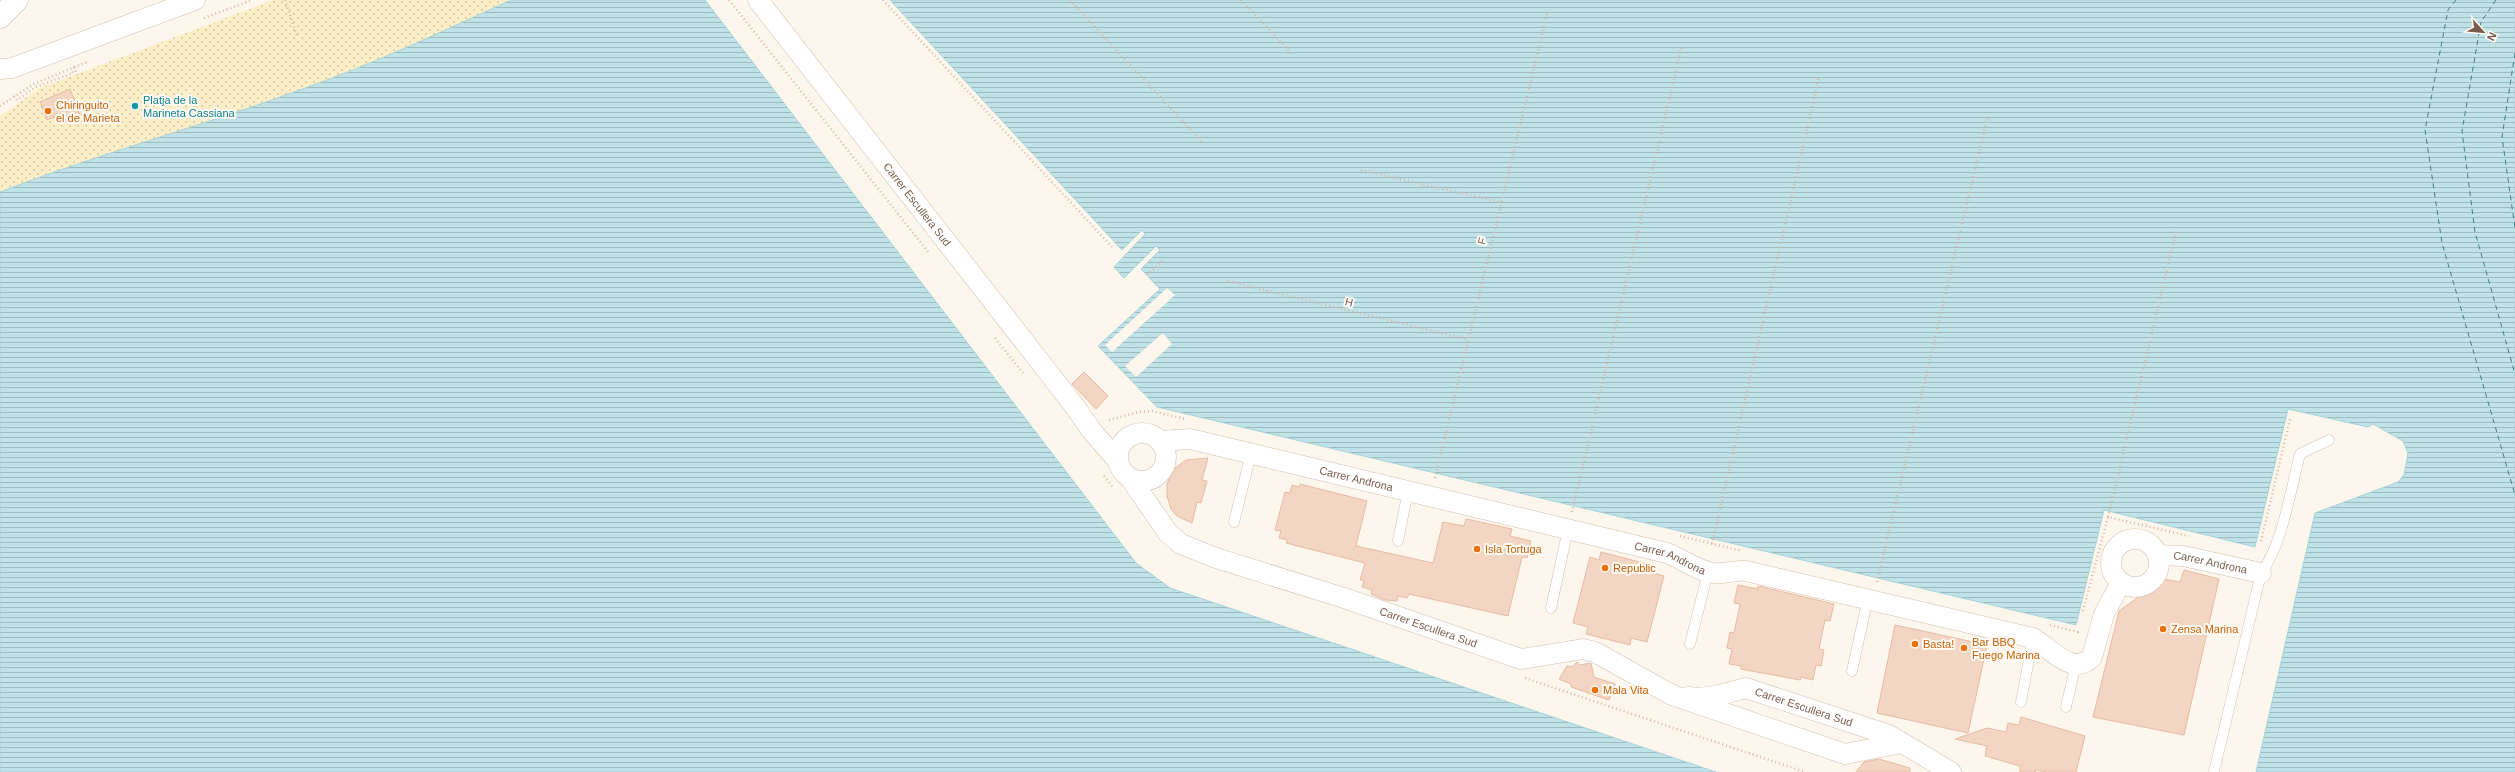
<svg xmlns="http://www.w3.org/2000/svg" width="2515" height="772" viewBox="0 0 2515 772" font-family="Helvetica,sans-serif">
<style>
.sand{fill:url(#sand-dots)}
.water{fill:url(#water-rules);stroke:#a5d3da}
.pier{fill:#fdf6ec}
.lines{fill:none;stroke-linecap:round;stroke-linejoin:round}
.ferry{stroke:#437c86;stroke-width:1;stroke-dasharray:5 4;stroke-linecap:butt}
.building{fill:#f3d5c3;stroke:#e6bba3}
.service-casing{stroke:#d1beb0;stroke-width:11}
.minor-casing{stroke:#d1beb0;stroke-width:21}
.tertiary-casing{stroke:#d1beb0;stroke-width:23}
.path{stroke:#d9b8a5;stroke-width:2.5;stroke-dasharray:1 3;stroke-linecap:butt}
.service{stroke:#fff;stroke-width:10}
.minor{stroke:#fff;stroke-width:20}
.tertiary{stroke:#fff;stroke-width:22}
.culture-dot{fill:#0f9aa8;stroke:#fffaf3;stroke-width:1.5}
.food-dot{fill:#e8710a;stroke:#fffaf3;stroke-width:1.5}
.labels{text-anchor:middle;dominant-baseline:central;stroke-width:4;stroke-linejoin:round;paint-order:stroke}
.culture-label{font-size:11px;fill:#0d838f;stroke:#fffaf3;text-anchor:start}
.food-label{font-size:11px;fill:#c56008;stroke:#fffaf3;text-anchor:start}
.street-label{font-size:11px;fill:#7a5c4d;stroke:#fffaf3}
</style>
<defs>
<pattern id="sand-dots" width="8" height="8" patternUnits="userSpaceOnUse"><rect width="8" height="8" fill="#fcefc7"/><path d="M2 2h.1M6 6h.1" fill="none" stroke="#d1c5a4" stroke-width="1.8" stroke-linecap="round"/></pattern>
<pattern id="water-rules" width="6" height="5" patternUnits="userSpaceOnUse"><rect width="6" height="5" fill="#bfe3e8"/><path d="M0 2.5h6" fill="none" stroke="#a0bbbe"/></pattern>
</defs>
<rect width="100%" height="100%" fill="#fdf6ec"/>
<path class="sand" d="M273,0H511C441,32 371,65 297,91C199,127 98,154 0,192V116L40,88Z"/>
<path class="water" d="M511,0H705L1136,563L1170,588L1716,772H0V192C98,154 199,127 297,91C371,65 441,32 511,0Z
M890,0H2515V772H2256L2315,513L2398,482L2404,475L2408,453L2403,441L2373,424L2368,427L2288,409L2255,547L2104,510L2076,625L1157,407L1098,346L1160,289L1141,269L1160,250L1156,246L1124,278L1114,267L1145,234L1142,230L1122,250Z"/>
<path class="pier" d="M1167,288L1175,295L1112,352L1105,345Z
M1163,333L1172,344L1136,377L1125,366Z"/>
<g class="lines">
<path class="ferry" d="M2456,0L2448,10L2425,130L2442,243L2515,495
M2496,0L2481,22L2462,131L2475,232L2515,374
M2515,53L2502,137L2515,228"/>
</g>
<path class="building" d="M70,89L80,115L66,121L63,113L47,120L40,102Z
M1084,372L1108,396L1096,409L1072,384Z
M1208,458L1202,480L1207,481L1201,503L1197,502L1192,523L1177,516L1171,509L1167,496V484L1174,469L1186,460Z
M1300,484L1367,501L1356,546L1433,563L1443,522L1464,526L1466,519L1512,529L1510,536L1531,541L1527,558L1522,557L1508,616L1409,594L1407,598L1398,596L1397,601L1385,600L1371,594L1372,590L1362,587L1364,580H1360L1365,563L1286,543L1287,540L1279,538L1281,531L1275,530L1285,492L1290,493L1292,485L1299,487Z
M1601,552L1655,566L1653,573L1664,576L1647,642L1631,638L1630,645L1586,634L1588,627L1573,623L1590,557L1599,560Z
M2184,570L2219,579L2184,735L2093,717L2119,611L2163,579L2180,582Z
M1738,585L1758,589V586L1834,604L1830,621L1825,620L1819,649L1824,650L1821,666L1816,665L1813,680L1801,677L1800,680L1741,669V666L1729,664L1732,649L1727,648L1730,632L1734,633L1740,604L1734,603Z
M1895,625L1987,645L1968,733L1877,713Z
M1577,662L1580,665L1591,663L1594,677L1615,684L1609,700L1571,687V684L1559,679L1567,666L1572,667Z
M2021,717L2085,736L2076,772H2046L2036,770L2035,772H2020V766L1985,756L1987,746L1955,739L1987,728L2006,732L2008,723L2019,725Z
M1879,759L1910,768V772H1856L1864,762Z"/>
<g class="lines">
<defs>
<path id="service" d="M1234,522L1251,454
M1398,541L1408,491
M1551,608L1568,529
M1690,644L1708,572
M1852,671L1868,598
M2021,702L2033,638
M2066,707L2076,664
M2214,772L2261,573C2282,546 2291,489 2300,454L2329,440"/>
<g id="minor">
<path id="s1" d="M758,0L1076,408L1091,430L1118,461"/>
<path d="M0,69L12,68L195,0"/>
<circle cx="1142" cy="457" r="24"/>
<path id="s2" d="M1160,441L1190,439L1667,553C1683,559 1697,571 1714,573C1725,574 1735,570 1746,571L2033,638C2050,648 2073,677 2092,657L2104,614L2121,583"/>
<path id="s3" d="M1130,478L1168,533L1181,544L1216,558L1344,598L1521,659L1583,649L1595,652L1672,695L1845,754L1901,743"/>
<circle cx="2135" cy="563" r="24"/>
<path id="s4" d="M2158,555L2183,556L2261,573"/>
<path id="s5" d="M1688,697L1701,698L1720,695L1746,688L1889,735L1951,772"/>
</g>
<path id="tertiary" d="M0,17L17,0"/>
</defs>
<use href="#service" class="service-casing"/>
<use href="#minor" class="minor-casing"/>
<use href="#tertiary" class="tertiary-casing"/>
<path class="path" d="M285,0L297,36
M729,0L929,253
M883,0L1112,247
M1070,0L1203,143
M1241,0L1292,54
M204,18L252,0
M74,67L78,77
M14,96L17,100L36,87L73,73L72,69
M0,106L34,84L87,62
M1361,170L1500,202
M1147,275L1165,259
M1228,281L1466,339
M995,338L1023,373
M1109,420L1139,412L1152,411L1185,419
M1104,476L1112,486
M1435,478L1547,14
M1572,512L1682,45
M2108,517L2176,232
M1680,536L1742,551
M2261,541L2290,419
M1712,544L1819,77
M1877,582L1988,115
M2083,611L2108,517L2189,536
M2050,625L2078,632V630
M1525,678L1805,772"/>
<use href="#service" class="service"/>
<use href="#minor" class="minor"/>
<use href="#tertiary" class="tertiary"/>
</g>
<circle class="culture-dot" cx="135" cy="106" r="4"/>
<g class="food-dot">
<circle cx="48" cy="111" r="4"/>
<circle cx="1477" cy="549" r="4"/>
<circle cx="1605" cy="568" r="4"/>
<circle cx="2163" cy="629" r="4"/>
<circle cx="1915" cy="644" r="4"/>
<circle cx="1964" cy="648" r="4"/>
<circle cx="1595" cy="690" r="4"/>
</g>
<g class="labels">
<g class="culture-label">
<text x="143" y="100">Platja de la<tspan x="143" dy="13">Marineta Cassiana</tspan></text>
</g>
<g class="food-label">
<text x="56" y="105">Chiringuito<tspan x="56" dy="13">el de Marieta</tspan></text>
<text x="1485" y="549">Isla Tortuga</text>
<text x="1613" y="568">Republic</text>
<text x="2171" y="629">Zensa Marina</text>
<text x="1972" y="642">Bar BBQ<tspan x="1972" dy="13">Fuego Marina</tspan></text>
<text x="1923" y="644">Basta!</text>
<text x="1603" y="690">Mala Vita</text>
</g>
<g class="street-label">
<text stroke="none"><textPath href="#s1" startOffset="259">Carrer Escullera Sud</textPath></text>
<text transform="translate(1482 241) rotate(-76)">F</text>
<text transform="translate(1349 302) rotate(14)">H</text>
<text stroke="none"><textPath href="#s2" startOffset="201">Carrer Androna</textPath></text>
<text stroke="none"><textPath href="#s2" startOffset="525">Carrer Androna</textPath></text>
<text stroke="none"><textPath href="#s4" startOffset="53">Carrer Androna</textPath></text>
<text stroke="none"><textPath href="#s3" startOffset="345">Carrer Escullera Sud</textPath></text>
<text stroke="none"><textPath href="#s5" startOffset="120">Carrer Escullera Sud</textPath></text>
</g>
</g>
<g transform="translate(2483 32) rotate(117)" stroke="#fffaf3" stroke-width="3" paint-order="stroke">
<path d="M0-3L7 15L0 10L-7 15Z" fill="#7a5c4d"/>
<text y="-6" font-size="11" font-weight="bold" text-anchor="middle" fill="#7a5c4d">N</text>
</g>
</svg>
